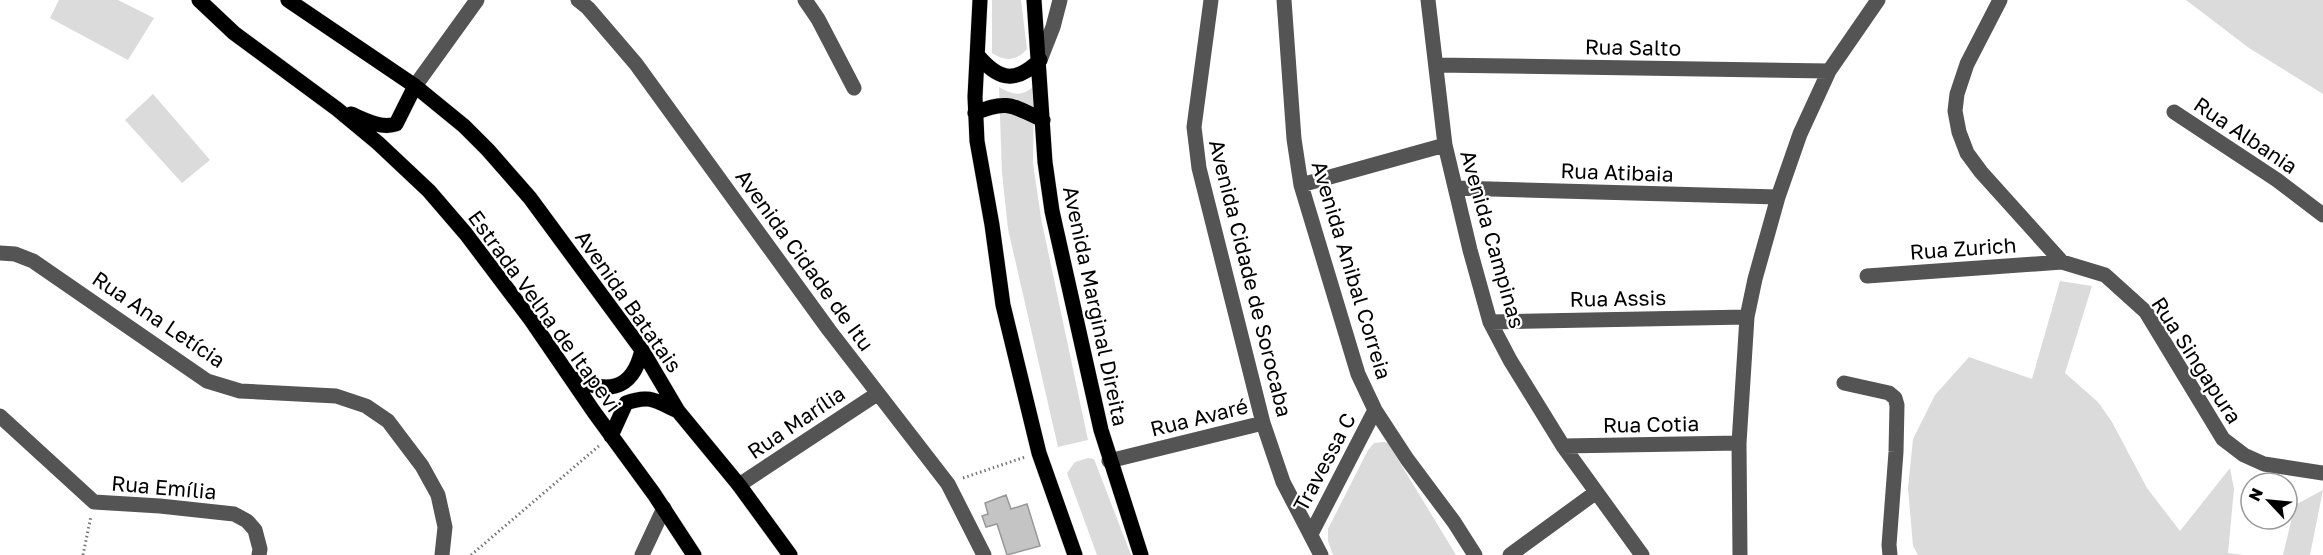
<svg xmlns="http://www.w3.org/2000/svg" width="2323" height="555" viewBox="0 0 2323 555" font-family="'Golos Text',sans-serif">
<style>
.green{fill:#dbdbdb}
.building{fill:#c4c4c4;stroke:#989898;stroke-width:1.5}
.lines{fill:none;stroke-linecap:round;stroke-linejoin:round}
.major-casing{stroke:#dbdbdb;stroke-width:16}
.path{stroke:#767676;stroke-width:3;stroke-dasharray:1.5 3;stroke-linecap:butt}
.minor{stroke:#545454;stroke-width:15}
.major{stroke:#000;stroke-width:15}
.labels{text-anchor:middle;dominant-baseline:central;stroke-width:4.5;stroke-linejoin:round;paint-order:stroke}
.street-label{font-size:21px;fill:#000;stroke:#fff}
</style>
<rect width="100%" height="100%" fill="#fff"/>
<path class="green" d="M59,0H118L154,18L128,60L50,18Z
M992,0H1021L1027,49C1017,61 1005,62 992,53Z
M2186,0H2323V94L2249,48Z
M1034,86L1033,163L1041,218L1088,440L1058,447L1008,229L1002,173L999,87C1012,95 1022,97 1034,86Z
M153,94L210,160L182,183L125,120Z
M2060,281L2092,286L2065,373L2098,402L2112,422L2147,488L2180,531L2230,468L2234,489L2228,553L2243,555H1918L1913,546L1908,488L1913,439L1935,395L1969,357L2032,379Z
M1384,442L1388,443L1456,555H1333L1328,541V529L1368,450L1374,443Z
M1088,458L1094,459L1131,555H1097L1067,473L1075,462Z
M2323,490L2310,555H2283L2295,505Z"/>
<path class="building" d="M1006,495L1011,509L1027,504L1040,546L1007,555L997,524L986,527L982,516L988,514L985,503Z"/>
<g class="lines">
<defs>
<path id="major" d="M199,0L234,33L337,109L378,143L429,191L466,234L531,320L594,412L654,494L694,555
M288,0L415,86L464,126L488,150L530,198L642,350L678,411L739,485L790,555
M980,0L975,97L977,141L992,225L1003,305L1039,453L1075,555
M1034,0L1045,162L1052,211L1101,430L1141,555
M979,57C1000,81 1016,83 1040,60
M975,113C1007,99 1013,106 1043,120
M351,114C365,120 381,129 396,124L415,86
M571,378C606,393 632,393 642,350
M611,436L626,403C650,394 656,401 678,411"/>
</defs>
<use href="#major" class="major-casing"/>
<path class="path" d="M963,478L1025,457
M83,555L91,516
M471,555L600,445"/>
<path class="minor" d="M578,0L588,8L636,64L829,330L948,484L984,555
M805,0L818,19L854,88
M1211,0L1194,127L1199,168L1263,423L1283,482L1321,555
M1284,0L1294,139L1301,185L1358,374L1375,410L1407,459L1454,522L1475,555
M1428,0L1445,145L1470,250L1490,322L1510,360L1563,446L1642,555
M2000,0L1967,64L1957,94L1955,111L1959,132L1967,153L1981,172L2062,262L2105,275L2146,312L2223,439L2244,455L2264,464L2323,473
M1040,60L1053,27L1060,0
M1436,65L1829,71
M415,86L477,0
M2174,112L2277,180L2323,215
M1301,185L1445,145
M1456,188L1778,197
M0,253L15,254L33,261L207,381L240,391L336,396L366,406L388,421L422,466L438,495L445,527L442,555
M1867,276L2062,262
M1490,322L1747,317
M1844,383L1889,393L1895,398L1897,405L1896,452L1889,545L1890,555
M0,416L94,502L160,506L234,514L247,521L255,530L260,549L259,555
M1563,446L1739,443
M1109,461L1263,423
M739,485L877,394
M1311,534L1375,410
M642,555L664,508
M1510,555L1595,493
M1740,555L1739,443L1747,317L1755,279L1778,197L1800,134L1829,71L1878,0"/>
<use href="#major" class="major"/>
</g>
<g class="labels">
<g class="street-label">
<text transform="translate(1633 47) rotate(1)">Rua Salto</text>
<text transform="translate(2246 135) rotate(34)">Rua Albania</text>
<text transform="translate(1617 172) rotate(2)">Rua Atibaia</text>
<text transform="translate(1493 239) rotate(74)">Avenida Campinas</text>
<text transform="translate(1963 248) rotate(-4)">Rua Zurich</text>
<text transform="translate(805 260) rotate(54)">Avenida Cidade de Itu</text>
<text transform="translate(1352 270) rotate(73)">Avenida Anibal Correia</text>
<text transform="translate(1251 278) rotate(76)">Avenida Cidade de Sorocaba</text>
<text transform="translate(1618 298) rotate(-1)">Rua Assis</text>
<text transform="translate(629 301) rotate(55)">Avenida Batatais</text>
<text transform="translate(1096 306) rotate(78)">Avenida Marginal Direita</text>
<text transform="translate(545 311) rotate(54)">Estrada Velha de Itapevi</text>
<text transform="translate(159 319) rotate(34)">Rua Ana Letícia</text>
<text transform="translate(2197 360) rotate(57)">Rua Singapura</text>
<text transform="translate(1199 417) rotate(-14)">Rua Avaré</text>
<text transform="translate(796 422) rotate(-34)">Rua Marília</text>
<text transform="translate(1651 424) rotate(-1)">Rua Cotia</text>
<text transform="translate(1324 462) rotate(-62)">Travessa C</text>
<text transform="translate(164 487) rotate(5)">Rua Emília</text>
</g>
</g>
<g transform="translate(2269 501) rotate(296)"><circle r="28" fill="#ffffff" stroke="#999999" stroke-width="1.5"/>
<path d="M0-4.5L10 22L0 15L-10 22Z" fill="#000000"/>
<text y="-9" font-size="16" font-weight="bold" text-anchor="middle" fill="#000000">N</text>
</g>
</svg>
